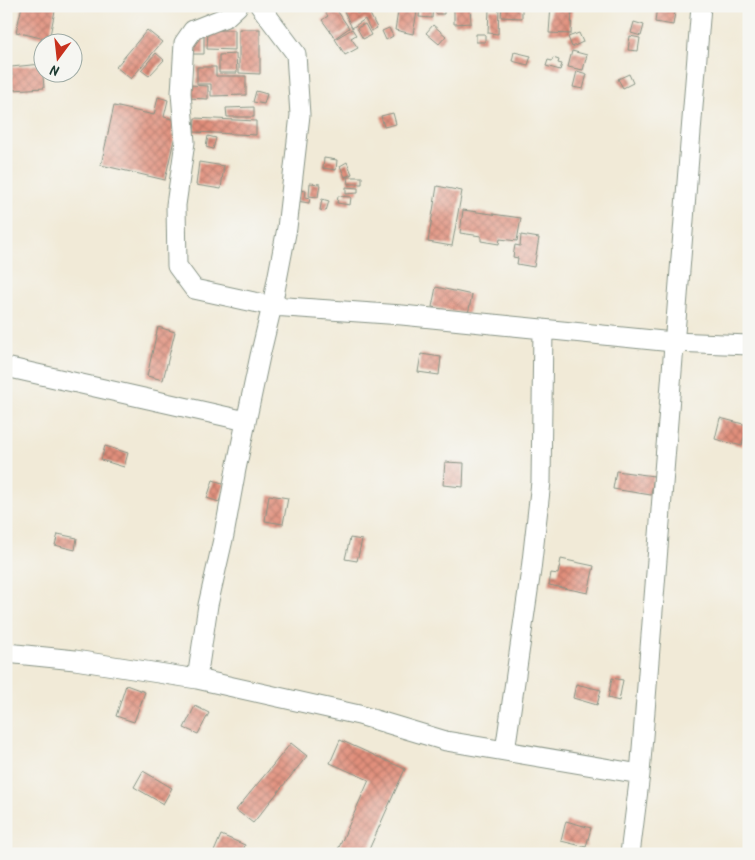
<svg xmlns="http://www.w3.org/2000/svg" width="755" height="860" viewBox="0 0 755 860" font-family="Kalam,sans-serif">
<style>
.building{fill:url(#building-cross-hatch)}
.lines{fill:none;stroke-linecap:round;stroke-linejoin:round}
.minor-casing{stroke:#889486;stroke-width:21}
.minor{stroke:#fff;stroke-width:19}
</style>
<defs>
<pattern id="building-cross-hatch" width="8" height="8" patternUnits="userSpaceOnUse" patternTransform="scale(1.25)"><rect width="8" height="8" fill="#e18f7b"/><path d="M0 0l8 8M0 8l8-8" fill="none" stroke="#b67666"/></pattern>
</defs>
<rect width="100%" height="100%" fill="#f6f6f2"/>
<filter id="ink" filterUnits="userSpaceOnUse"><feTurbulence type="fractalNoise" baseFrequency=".02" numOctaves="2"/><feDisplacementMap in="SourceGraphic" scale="10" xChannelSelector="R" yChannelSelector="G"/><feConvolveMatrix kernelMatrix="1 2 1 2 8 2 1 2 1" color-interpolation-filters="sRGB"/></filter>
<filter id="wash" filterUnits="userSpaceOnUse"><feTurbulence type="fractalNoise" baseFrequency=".0096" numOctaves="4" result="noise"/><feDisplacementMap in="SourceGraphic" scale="20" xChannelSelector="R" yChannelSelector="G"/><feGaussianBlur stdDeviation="1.12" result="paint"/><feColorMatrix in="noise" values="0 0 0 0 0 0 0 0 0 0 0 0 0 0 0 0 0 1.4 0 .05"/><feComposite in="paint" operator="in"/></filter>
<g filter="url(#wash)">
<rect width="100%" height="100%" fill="#f1ead7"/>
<g id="blocks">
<path class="building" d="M22,6H56L49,40L16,32Z
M323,6H334L349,28L335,38L322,20L328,16L322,7Z
M353,6L357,14L359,13L356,7L366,6L377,28L371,31L365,19L352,28L344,11Z
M399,6H418L413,34L395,30Z
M420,6H433L432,18L419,17Z
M435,6H444V14H436Z
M454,6H470L471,23L454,24Z
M502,6H522V18L501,17Z
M551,6H572L571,34L549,33Z
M657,6H676L673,25L655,22Z
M489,9H499L498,34L488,33Z
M634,22L644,25L641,36L631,33Z
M365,24L371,35L363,39L357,28Z
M433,25L446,36L439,44L426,33Z
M389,28L393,36L386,40L382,31Z
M239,29H260V74L239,73Z
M352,29L356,35L351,38L358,48L345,55L335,39Z
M147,30L162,42L131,79L116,67Z
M191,30H204V54H191Z
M208,30H235V50L207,49Z
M579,33L583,42L572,47L568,37Z
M476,34H485V42H476Z
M630,36L640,38L638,51L628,50Z
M572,51L587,55L583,70L568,67Z
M514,52L531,56L528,65L512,61Z
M156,53L164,60L149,76L141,70Z
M236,54L237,73H219V55Z
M553,58L559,60L558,63L562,64L560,70L546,66L548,60L552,61Z
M42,64L44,88L13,90L11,67Z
M197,67H216V76H246V95L211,96V84H197Z
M577,71L587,74L583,89L573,87Z
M629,74L633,83L623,88L618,79Z
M189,85L208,86V99L188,98Z
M256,91L267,94L264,104L253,102Z
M158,97L168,100L164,117L176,120L173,134L175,135L165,180L101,165L114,106L154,115Z
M254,107V117H227L226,108Z
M393,113L396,124L384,127L381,116Z
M195,118L256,121V135L194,132Z
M208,136L216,138L213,149L206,147Z
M324,158L337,160L336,170L323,168Z
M199,162L224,166L221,189L196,185Z
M347,162L352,174L345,177L340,166Z
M347,177H362V184H348Z
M310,183L320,184L318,197L309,196Z
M437,186L462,191L452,246L428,242Z
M346,187L358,188V193L346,194Z
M299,190L306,191L305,197L310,198L309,203L297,201Z
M338,196L351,197L350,205L337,203Z
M322,199L329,201L326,211L320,210Z
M463,210L521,218L517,241L500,239L499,244L481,241V236L460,233Z
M521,235L539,238L534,267L517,264L518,258L513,257L515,245L520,246Z
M436,287L472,295L468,314L432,307Z
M158,327L175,332L163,380L147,376Z
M421,354L441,357L439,375L418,372Z
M720,418L747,425L742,446L715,439Z
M105,446L128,453L124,467L101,460Z
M445,462L464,463L463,487L443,485Z
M616,471L654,476L651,495L613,489Z
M213,480L225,484L219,502L207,498Z
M269,495L288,498L283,524L265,521Z
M58,534L77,538L75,550L55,545Z
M350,538L362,540L357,561L345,559Z
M561,559L594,566L588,593L549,585L551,573L558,574Z
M612,678L623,680L619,701L608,698Z
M576,684L601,690L597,705L573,698Z
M126,685L145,692L134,722L116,716Z
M195,706L209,713L198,734L184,728Z
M340,740L405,769L367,854H336L369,780L330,763Z
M291,743L307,756L253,823L236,810Z
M143,771L172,788L163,804L134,787Z
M566,821L591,828L586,847L561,841Z
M221,835L245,845L242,854H213Z"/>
</g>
</g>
<g filter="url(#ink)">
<use href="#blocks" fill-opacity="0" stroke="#889486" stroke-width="1"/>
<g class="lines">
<defs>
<path id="minor" d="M238,6L226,17L193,30L184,43L181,93L185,142L176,205L177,266L194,289L272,306L402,315L673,342L749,345
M6,367L246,421
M6,653L75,660L197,679L359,715L446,741L640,774
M197,679L208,605L224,535L236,469L260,356L272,306L287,228L300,115L296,54L260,6
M505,751L531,570L541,482L543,329
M630,854L640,774L701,6"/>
</defs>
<use href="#minor" class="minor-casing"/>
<use href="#minor" class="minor"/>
</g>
</g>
<rect width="755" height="860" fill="none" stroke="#f6f6f2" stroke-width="25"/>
<g transform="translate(58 58) rotate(195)"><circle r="24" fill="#f6f6f2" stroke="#a0aca6"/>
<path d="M0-4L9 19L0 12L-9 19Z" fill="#c8321e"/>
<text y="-8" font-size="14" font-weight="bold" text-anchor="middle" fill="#1f3d34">N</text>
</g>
</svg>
